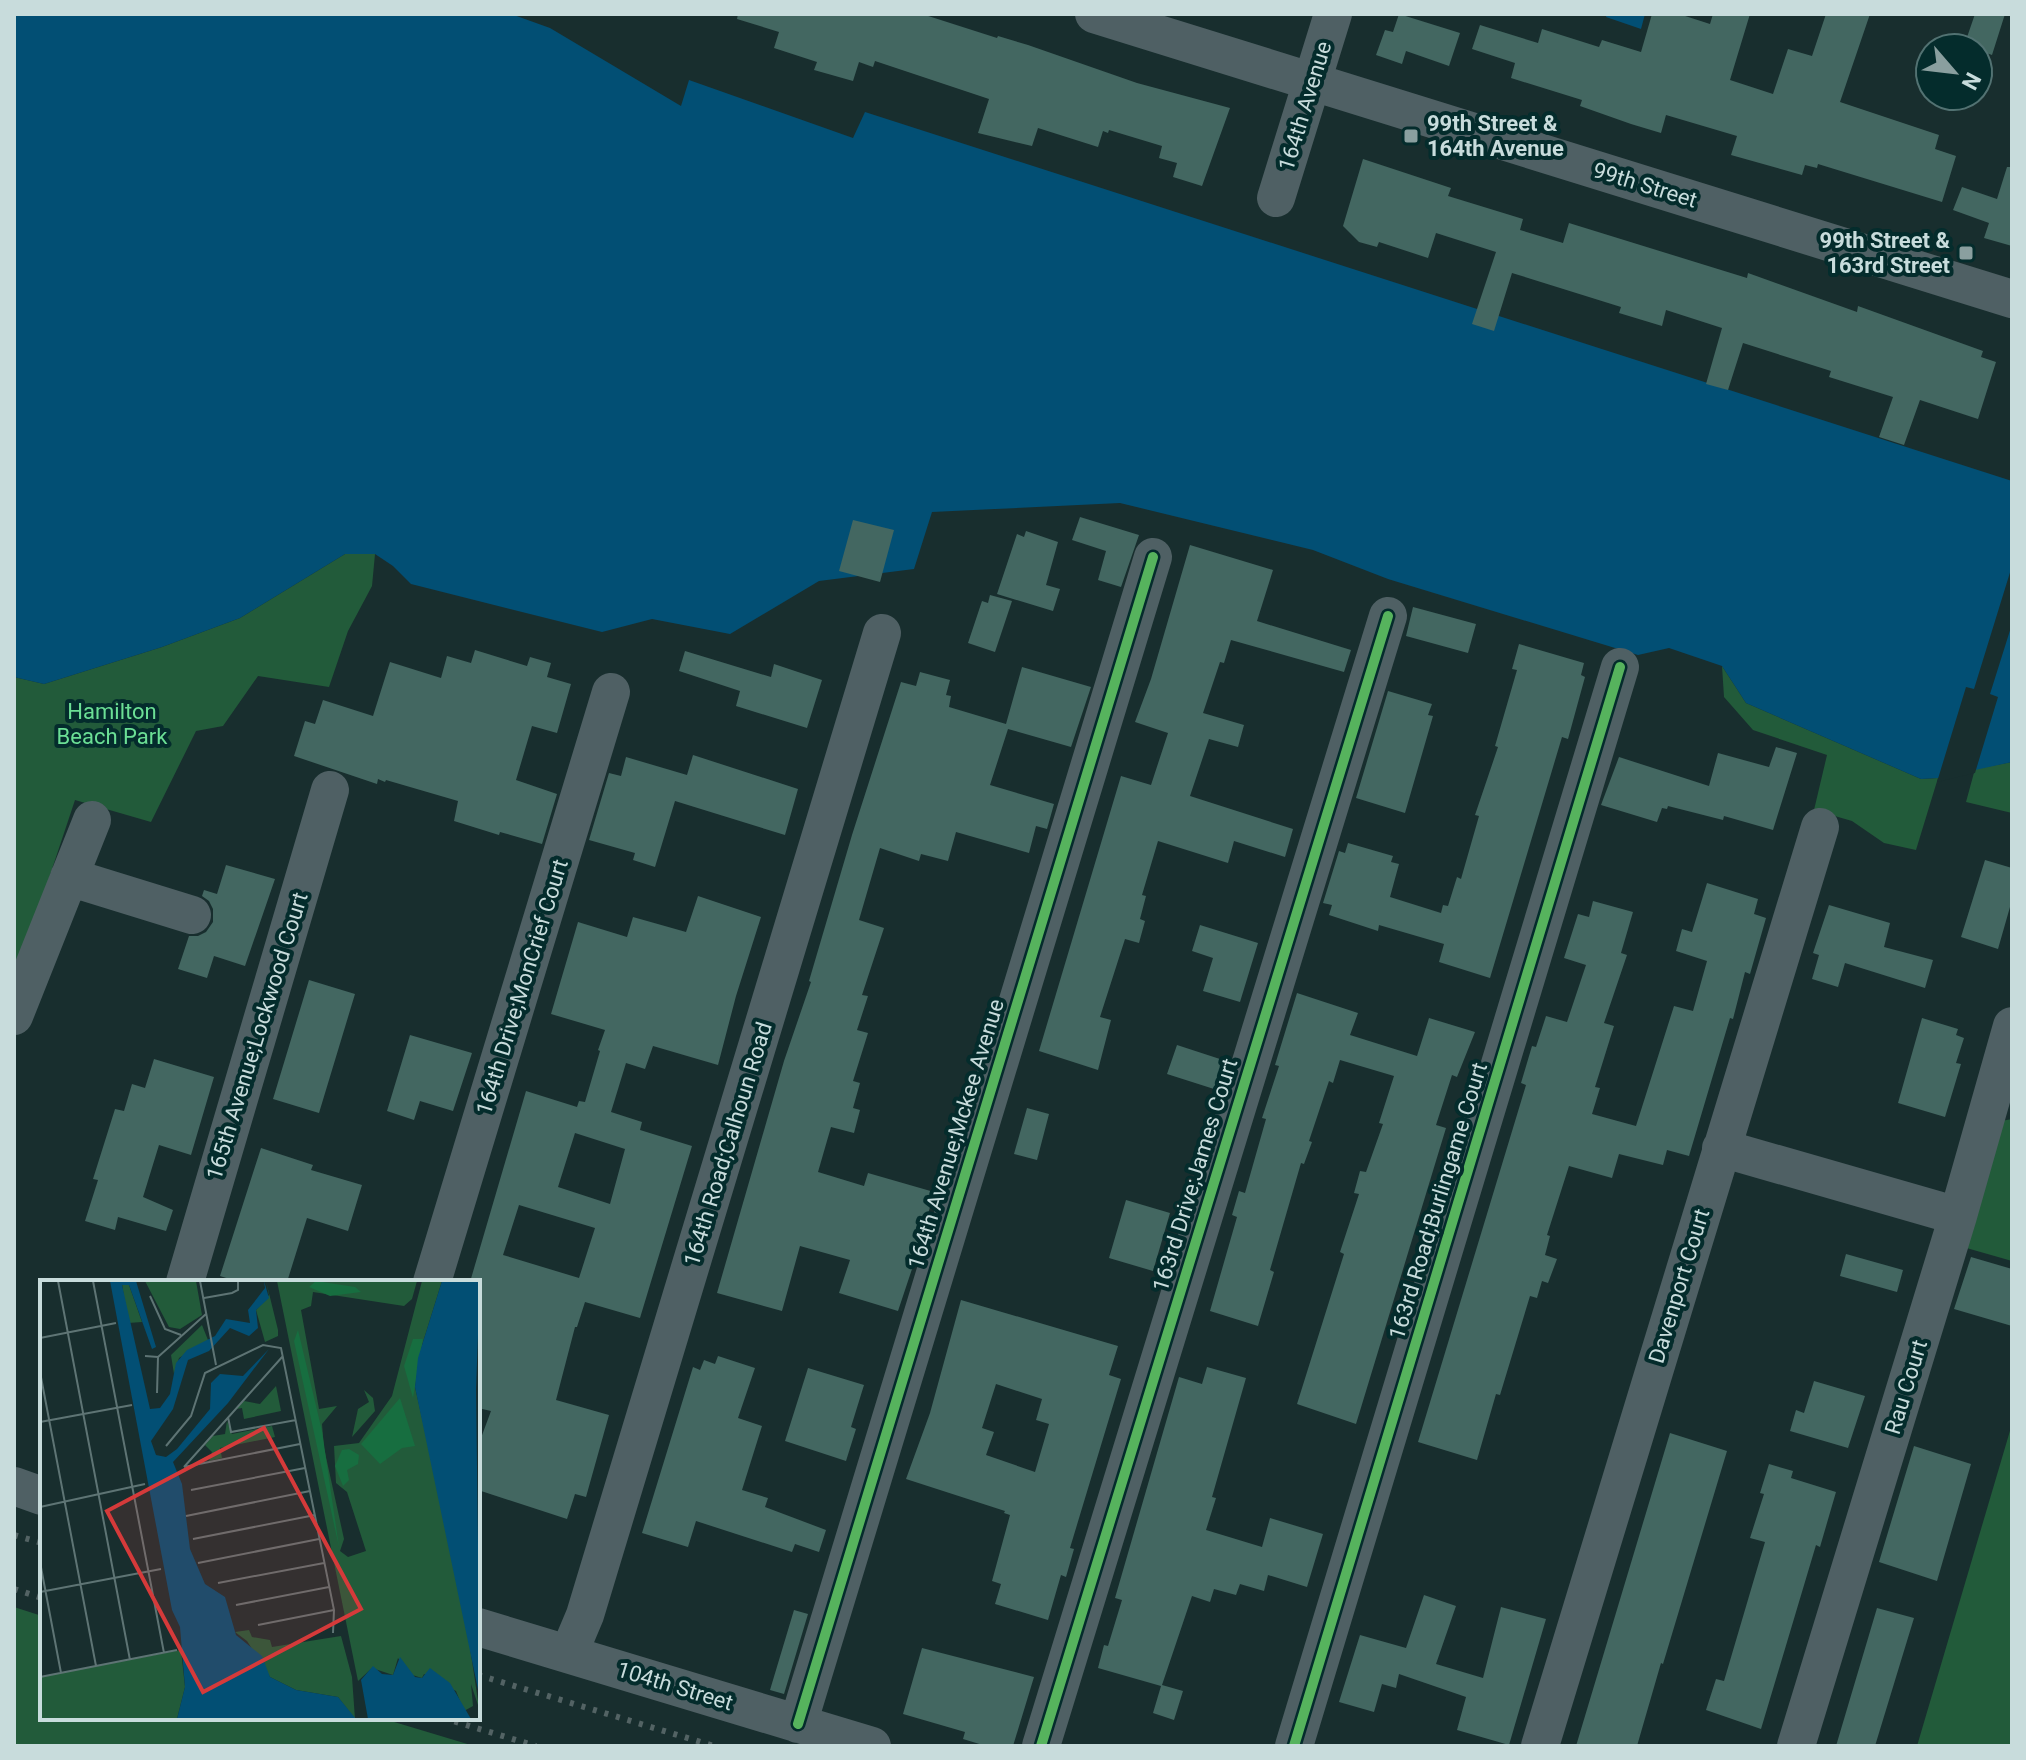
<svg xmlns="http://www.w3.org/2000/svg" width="2026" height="1760" viewBox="0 0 2026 1760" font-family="Roboto,sans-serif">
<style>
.green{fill:#225b3a}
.water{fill:#024f74}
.pier{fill:#182e2e}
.building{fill:#436761;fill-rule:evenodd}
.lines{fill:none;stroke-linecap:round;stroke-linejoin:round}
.minor{stroke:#4f6064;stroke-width:38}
.rail{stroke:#536364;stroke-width:6;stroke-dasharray:4 8;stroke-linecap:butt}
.cycleway-casing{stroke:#042c2c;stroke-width:15}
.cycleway{stroke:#56b35d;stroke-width:10}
.poi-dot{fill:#8a9f9f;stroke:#042c2c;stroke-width:3}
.labels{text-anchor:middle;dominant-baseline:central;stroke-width:8;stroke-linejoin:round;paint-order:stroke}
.street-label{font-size:22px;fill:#c8dcdc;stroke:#042c2c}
.poi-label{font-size:22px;font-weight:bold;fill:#c8dcdc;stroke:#042c2c;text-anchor:start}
.park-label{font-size:22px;fill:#6bdf95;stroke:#042c2c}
.inset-road{fill:none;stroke:#5e7474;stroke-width:2}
.view{fill:#d53a3a;fill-opacity:0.15;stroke:#d53a3a;stroke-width:4}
.inset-edge{fill:none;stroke:#c8dcdc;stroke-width:4}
</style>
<rect width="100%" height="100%" fill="#182e2e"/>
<path class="green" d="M345,554H375L372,586L348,631L329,687L258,676L223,726L196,731L151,822L75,800L14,983V677L44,684L162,647L240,618Z
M1722,666L1746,703L1921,779L1938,778L1916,850L1884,843L1852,821L1814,810L1827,755L1753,730L1724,697Z
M2012,762V813L1966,802L1975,769Z
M2012,1119V1261L1963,1247L1996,1122Z
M2012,1424V1746H1917Z
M14,1607L42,1616V1718H381L474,1746H14Z"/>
<path class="water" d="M14,14H511L550,28L681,106L689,80L853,138L865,112L2012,481V762L1938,778L1921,779L1746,703L1722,666L1669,648L1638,655L1388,579L1313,550L1120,503L932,512L914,569L819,581L730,634L652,619L602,632L411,584L393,566L375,554H345L240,618L162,647L44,684L14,677Z
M1607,14H1645L1641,29L1606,17Z"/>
<path class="pier" d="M2012,566V624L1990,694L1998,697L1975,773L1937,782L1966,687L1974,689Z"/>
<path class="building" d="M738,14H922L997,38L998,36L1028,45L1137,83L1230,108L1202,186L1173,177L1177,163L1159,158L1162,146L1109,130L1108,133L1103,131L1098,147L1038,128L1032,146L978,133L989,99L875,61L873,67L859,62L853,81L814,70L817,62L774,48L779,32L737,19Z
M1399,14L1460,33L1449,66L1406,51L1402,64L1376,55L1385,30L1393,32Z
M1652,14H1679L1710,24L1713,14H1750L1730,80L1773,94L1788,49L1812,56L1826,14H1870L1840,102L1939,135L1935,149L1956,156L1942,202L1818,164L1817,168L1805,165L1802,175L1731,155L1737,136L1666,115L1661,133L1631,124L1580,106L1582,100L1511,78L1515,63L1472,49L1480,25L1538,43L1542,29L1599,47L1602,40L1641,52Z
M1975,14H2005L1992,55L1978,50V48L1964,46Z
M1363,159L1451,188L1448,196L1523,219L1520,230L1563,243L1569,223L1747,278L1748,273L1857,312L1858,306L1983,351L1981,357L1996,362L1978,419L1920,400L1904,445L1879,437L1893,397L1829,377L1831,371L1743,343L1728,390L1706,384L1722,328L1666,310L1662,326L1619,313L1621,307L1512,273L1494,331L1472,324L1496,252L1436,233L1428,258L1379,242L1377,247L1359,242L1343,226Z
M2007,167H2012V246L1984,238L1989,223L1953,210L1962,187L1997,199Z
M1080,517L1139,535L1121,587L1098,580L1106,551L1072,540Z
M853,520L894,530L880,582L839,571Z
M1026,531L1058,542L1046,585L1060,589L1053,611L997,594L1017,534L1024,537Z
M1190,545L1273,570L1257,621L1351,650L1344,672L1231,640L1224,663L1220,662L1203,713L1244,725L1238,747L1209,739L1190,796L1293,829L1285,857L1234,841L1228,863L1158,841L1142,895L1146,896L1140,919L1145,921L1139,943L1125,939L1100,1017L1111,1020L1098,1070L1039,1051L1121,776L1151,785L1168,733L1135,722L1151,679Z
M990,595L1012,601L995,652L968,643L982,601L988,603Z
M1413,607L1476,624L1468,653L1406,636Z
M1519,644L1584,663L1581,675L1585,677L1568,739L1562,737L1490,978L1439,962L1444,944L1379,925L1378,931L1329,915L1332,905L1323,903L1339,851L1345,853L1348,843L1393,856L1391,862L1399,864L1390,897L1441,913L1443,905L1448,906L1457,877L1461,879L1479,816L1475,815L1498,747L1495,746L1517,670L1512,669Z
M475,650L527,666L530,657L551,663L547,677L571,684L557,733L532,726L516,780L557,794L542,844L500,832L499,835L454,821L458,801L386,780L385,782L378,779L377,784L294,756L305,721L315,724L323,700L373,716L390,662L441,678L447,656L471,663Z
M685,651L771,677L774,664L822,680L807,728L736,706L740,691L679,671Z
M1022,667L1091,687L1071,747L1008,729L990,785L1054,804L1047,829L1036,826L1029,853L956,832L948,861L921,854L919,861L880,848L859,920L884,928L862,995L868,996L857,1030L868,1033L853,1081L860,1083L853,1108L860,1110L854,1133L831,1127L818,1172L864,1186L868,1173L934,1192L919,1248L898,1311L839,1293L850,1260L800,1246L782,1311L717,1293L784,1061L811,982L809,981L852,835L901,682L916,686L920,672L950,680L946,695L951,696L949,707L1006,724Z
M1388,691L1432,704L1428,715L1433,716L1405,813L1356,798Z
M1776,747L1797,753L1773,830L1724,816L1723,820L1668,806L1667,809L1662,808L1657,822L1601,805L1619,757L1709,786L1718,753L1769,767Z
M693,755L798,789L785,835L675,801L655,867L633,860L635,853L589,840L609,773L621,776L626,757L687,775Z
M1985,860L2012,868V900L1998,949L1961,937Z
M226,865L275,879L245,966L214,956L207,978L178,969L189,936H198L206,932L213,922V909L209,901L202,896L204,890L217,894Z
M1707,883L1758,899L1754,914L1766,918L1750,974L1745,972L1733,1019L1730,1018L1689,1156L1667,1150L1663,1165L1619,1154L1612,1178L1569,1166L1547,1235L1550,1236L1545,1255L1557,1259L1548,1283L1542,1281L1537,1298L1530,1296L1500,1395L1496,1394L1477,1460L1418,1442L1526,1085L1521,1083L1532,1046L1536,1047L1546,1016L1567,1022L1586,965L1564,958L1578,914L1589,917L1593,901L1633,912L1621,953L1627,955L1604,1023L1614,1026L1595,1087L1600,1088L1592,1114L1636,1126L1674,1006L1693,1011L1707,961L1676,951L1682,929L1692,932Z
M698,896L761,917L736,996L718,1065L653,1046L645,1069L626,1063L611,1112L642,1122L640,1130L692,1146L640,1318L585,1302L577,1327H575L556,1400L609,1415L586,1497L575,1494L567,1519L478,1490V1446L491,1411L478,1408V1282H470L526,1091L577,1107L579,1101L585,1102L600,1051L598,1050L605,1030L551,1014L578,922L627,937L633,917L686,932ZM575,1133L625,1149L610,1204L558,1187ZM519,1205L595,1228L579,1278L503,1255Z
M1829,905L1890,923L1884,947L1933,960L1925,988L1845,963L1838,987L1812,979L1819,955L1813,953Z
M1200,925L1258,943L1240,1002L1203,991L1213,958L1192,951Z
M309,980L355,994L319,1113L273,1099Z
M1297,993L1358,1013L1350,1035L1417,1056L1429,1018L1475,1032L1457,1077L1452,1075L1436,1125L1446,1128L1356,1424L1297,1404L1344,1254L1340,1252L1359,1194L1354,1193L1360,1171L1366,1172L1383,1124L1379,1123L1394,1076L1340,1060L1333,1083L1329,1081L1309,1141L1312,1142L1304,1164L1301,1163L1270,1270L1274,1272L1258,1326L1210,1311L1237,1217L1232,1215L1239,1191L1245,1193L1266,1119L1262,1118L1279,1066L1275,1065Z
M1922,1018L1958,1029L1956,1035L1964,1038L1956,1063L1961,1064L1945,1117L1898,1103Z
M410,1035L472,1053L453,1111L420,1101L414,1120L387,1111Z
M1177,1045L1223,1060L1214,1089L1167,1074Z
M154,1059L214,1077L191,1155L159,1145L143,1197L173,1210L166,1231L118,1217L115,1230L85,1221L98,1180L93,1179L115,1109L124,1111L132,1084L145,1088Z
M1027,1108L1049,1114L1037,1160L1014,1154Z
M261,1148L313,1165L311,1170L362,1185L348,1231L307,1218L287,1282H239L220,1276Z
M1126,1200L1170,1213L1153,1271L1109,1258Z
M1846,1254L1903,1270L1897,1292L1840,1276Z
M1971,1257L2012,1269V1326L1954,1309Z
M961,1300L1118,1346L1109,1375L1121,1379L1070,1548L1074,1549L1066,1577L1061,1575L1048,1620L995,1604L1001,1584L992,1581L1010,1515L1004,1513L1005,1511L906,1479L930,1413ZM996,1384L1042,1399L1036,1420L1049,1424L1035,1472L986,1455L994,1432L982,1428Z
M718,1356L755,1368L738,1418L762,1426L742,1490L768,1498L765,1507L826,1530L819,1552L795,1544L792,1552L696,1521L688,1547L642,1533L693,1367L700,1370L704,1360L715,1364Z
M1207,1367L1246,1378L1212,1497L1216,1498L1206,1530L1262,1547L1270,1518L1323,1534L1307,1587L1268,1575L1264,1591L1240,1584L1236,1595L1214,1589L1210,1602L1192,1596L1162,1685L1183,1691L1174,1720L1153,1713L1161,1686L1098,1668L1104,1645L1108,1646L1122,1600L1115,1598L1179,1377L1202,1384Z
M808,1368L864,1385L851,1427L856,1429L846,1461L785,1441Z
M1814,1381L1865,1396L1848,1448L1790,1431L1796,1410L1804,1413Z
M1670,1433L1727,1451L1663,1664L1661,1663L1637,1746H1576Z
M1914,1446L1971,1464L1937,1581L1879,1562Z
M1769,1464L1793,1471L1791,1478L1836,1492L1820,1547L1816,1545L1761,1729L1706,1710L1716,1679L1724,1681L1765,1542L1750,1538L1764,1494L1760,1493Z
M1424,1595L1456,1606L1436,1664L1483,1678L1501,1607L1546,1619L1509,1745L1457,1730L1466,1697L1399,1674L1396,1688L1382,1684L1374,1712L1339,1702L1360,1635L1406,1648Z
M1877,1608L1914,1618L1875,1746H1836Z
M794,1610L808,1614L784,1694L770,1690Z
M922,1648L1034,1677L1013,1746H986L963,1739L965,1732L903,1714Z"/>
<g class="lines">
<path class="minor" d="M1094,14L2012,299
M1276,198L1333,14
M69,877L192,915
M14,1016L92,820
M1721,1148L1958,1216
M185,1282L330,790
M432,1282L611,692
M14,1486L42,1496
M478,1627L872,1746
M569,1653L585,1615L882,633
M798,1724L1153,557
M1041,1746L1388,616
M1294,1746L1620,667
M1540,1746L1820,827
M1796,1746L1958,1216L2012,1026"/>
<path class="rail" d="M14,1535L42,1543
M14,1589L42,1598
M478,1675L714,1746
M443,1718L536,1746"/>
<defs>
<path id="cycleway" d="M798,1724L1153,557
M1041,1746L1388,616
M1294,1746L1620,667"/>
</defs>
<use href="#cycleway" class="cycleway-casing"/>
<use href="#cycleway" class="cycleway"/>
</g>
<g class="poi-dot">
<rect x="1403" y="128" width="16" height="16" rx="4"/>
<rect x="1958" y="245" width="16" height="16" rx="4"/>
</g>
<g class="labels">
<g class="street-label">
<text transform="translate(1305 106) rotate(-73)">164th Avenue</text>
<text transform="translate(1645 185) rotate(17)">99th Street</text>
<text transform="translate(522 987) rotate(-73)">164th Drive;MonCrief Court</text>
<text transform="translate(257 1036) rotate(-73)">165th Avenue;Lockwood Court</text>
<text transform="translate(956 1134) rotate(-73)">164th Avenue;Mckee Avenue</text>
<text transform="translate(728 1144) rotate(-73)">164th Road;Calhoun Road</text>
<text transform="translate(1195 1175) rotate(-73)">163rd Drive;James Court</text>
<text transform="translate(1438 1201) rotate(-73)">163rd Road;Burlingame Court</text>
<text transform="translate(1679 1286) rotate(-73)">Davenport Court</text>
<text transform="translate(1906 1387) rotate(-73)">Rau Court</text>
<text transform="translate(675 1686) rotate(17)">104th Street</text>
</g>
<g class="poi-label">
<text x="1427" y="123">99th Street &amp;<tspan x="1427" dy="25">164th Avenue</tspan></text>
<text x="1950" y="240" text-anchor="end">99th Street &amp;<tspan x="1950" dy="25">163rd Street</tspan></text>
</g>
<g class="park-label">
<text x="112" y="711">Hamilton<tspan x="112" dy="25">Beach Park</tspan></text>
</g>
</g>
<g transform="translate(40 1280)">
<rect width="440" height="440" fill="#182e2e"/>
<path d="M105,1H156L162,35L140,49L129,47ZM226,1L238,50V56L225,62L216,30L229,15ZM237,1H377L372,19L364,26L273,12L271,26L261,30L279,129L297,126L282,144L284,168L304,259L300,271L308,277L326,271L307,212L296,203L294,166L319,163L352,116L382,1H402L378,78L375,107L423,320L439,428L431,404L433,426L424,431L416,411L384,394L382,398L369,394L358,378L353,395L332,388L318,401ZM82,4L89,5L102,42L88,43ZM162,45L168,60L139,78L134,94L131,75ZM236,106L241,131L204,139L202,128L196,129L204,121L220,124ZM324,110L333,118L335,131L312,157L318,129L329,122ZM187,141L192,154L232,146L235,157L180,168L182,178L169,181L172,172L165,165L173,156L185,154ZM209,350L212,357L230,360L232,367L301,356L312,397L315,439L298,417L256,410L230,397L207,361L195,352ZM141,370L145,407L137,439H0V397Z" fill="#225b3a"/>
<path d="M276,1L315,7L321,12L290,16L269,7ZM258,50L282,151L299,267L254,61ZM373,59H383L373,118L364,86ZM360,118L375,166L362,168L340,184L321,164ZM309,169L319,175L318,184L307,190L309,200L303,206L295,186L302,170Z" fill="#176e40"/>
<path d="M70,1H96L116,67L112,69L89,5H82L110,129L120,128L130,114L136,83L147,70L175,56L186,39L210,43L208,30L225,8L224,1L229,18L216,30L218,48L209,56L190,48L169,71L148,80L133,129L111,161L116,175L126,177L137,169L170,129L171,103L180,94L203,96L229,69L188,123L133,182L142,204L150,269L165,304L185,317L196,355L222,376L230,397L256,410L298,417L316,439H137L145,407L140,347L132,330ZM402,1H440L436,109L440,419L375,107L378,78ZM360,377L375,397L382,398L390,388L410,403L431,439H328L321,400L333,386L342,394L353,395Z" fill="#024f74"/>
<path class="inset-road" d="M18,1L90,380M53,1L124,373M160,1L176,85M110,16L125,49L141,55M164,18L192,13L198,10V1M0,58L76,43M105,76L118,77L166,34M0,92L56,386M117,113L118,77M188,137L191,152L256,140M0,142L92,125M126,166L151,136L165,93L223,65L241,68L294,330L293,353M144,187L243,76M144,187L260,164M151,210L265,188M0,227L105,204M146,236L270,211M153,259L275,235M0,282L21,393M158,283L279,259M178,303L284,283M0,312L121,289M196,325L289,307M218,345L294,330M0,397L137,370"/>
<path class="view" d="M224,148L321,329L163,412L67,231Z"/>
<rect width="440" height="440" class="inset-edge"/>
</g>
<rect width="2026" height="1760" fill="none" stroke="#c8dcdc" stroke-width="32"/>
<g transform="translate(1954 72) rotate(118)"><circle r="38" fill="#042c2c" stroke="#527272" stroke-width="2"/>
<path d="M0-6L14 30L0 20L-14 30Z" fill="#8a9f9f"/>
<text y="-12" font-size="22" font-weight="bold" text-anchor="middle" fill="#c8dcdc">N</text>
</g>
</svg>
